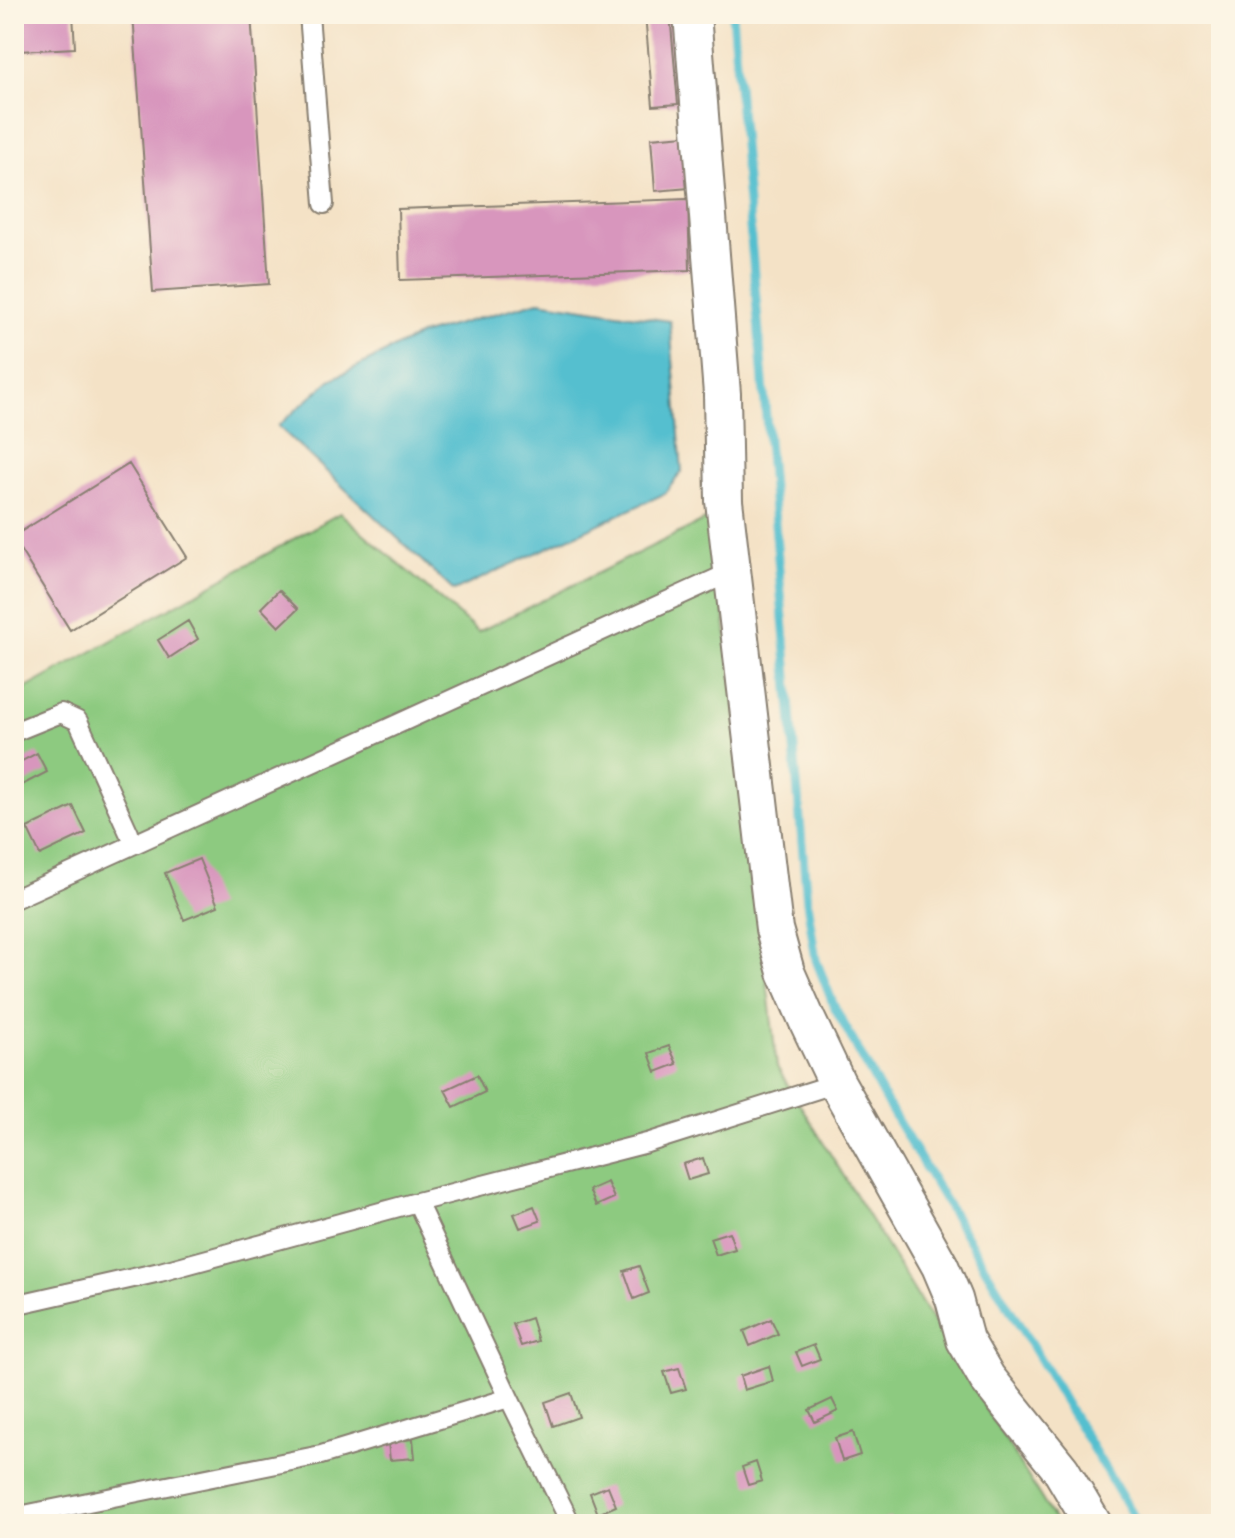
<svg xmlns="http://www.w3.org/2000/svg" width="1235" height="1538" viewBox="0 0 1235 1538" font-family="'Shantell Sans',sans-serif">
<style>
.green{fill:#8dca80;stroke:#54734e;stroke-width:2}
.water{fill:#54bfcf;stroke:#386e76;stroke-width:2}
.lines{fill:none;stroke-linecap:round;stroke-linejoin:round}
.stream{stroke:#54bfcf;stroke-width:9}
.building{fill:#d896bd}
.lane-casing{stroke:#887f71;stroke-width:22}
.street-casing{stroke:#887f71;stroke-width:40}
.lane{stroke:#fff;stroke-width:18}
.street{stroke:#fff;stroke-width:36}
</style>
<rect width="100%" height="100%" fill="#fcf5e5"/>
<filter id="ink" filterUnits="userSpaceOnUse"><feTurbulence type="fractalNoise" baseFrequency=".0125" numOctaves="2"/><feDisplacementMap in="SourceGraphic" scale="16" xChannelSelector="R" yChannelSelector="G"/><feConvolveMatrix kernelMatrix="1 2 1 2 8 2 1 2 1" color-interpolation-filters="sRGB"/></filter>
<filter id="wash" filterUnits="userSpaceOnUse"><feTurbulence type="fractalNoise" baseFrequency=".006" numOctaves="4" result="noise"/><feDisplacementMap in="SourceGraphic" scale="32" xChannelSelector="R" yChannelSelector="G"/><feGaussianBlur stdDeviation="1.8" result="paint"/><feColorMatrix in="noise" values="0 0 0 0 0 0 0 0 0 0 0 0 0 0 0 0 0 1.4 0 .05"/><feComposite in="paint" operator="in"/></filter>
<g filter="url(#wash)">
<rect width="100%" height="100%" fill="#f4e2c6"/>
<path class="green" d="M340,513L478,632L713,516L777,1067L1057,1524H14V680L21,691Z"/>
<path class="water" d="M539,301L670,321L682,472L664,494L454,591L278,426L330,380L420,335Z"/>
<g class="lines">
<path class="stream" d="M732,14L807,902L816,960L834,1006L888,1105L1138,1524"/>
</g>
<g id="blocks">
<path class="building" d="M17,14H73L75,48L19,51Z
M133,14H251L269,284L153,292Z
M453,14H495V16L454,20Z
M645,14H670L678,104L653,106Z
M685,135L689,188L655,191L651,138Z
M688,199L690,270L400,280L398,209Z
M129,464L187,557L70,630L14,540V536Z
M279,590L298,609L279,627L261,608Z
M188,621L198,639L169,658L158,640Z
M37,753L47,772L14,789V765Z
M73,806L86,833L40,855L27,828Z
M199,859L218,906L184,920L165,873Z
M669,1046L677,1064L656,1072L649,1053Z
M477,1075L485,1092L454,1107L445,1090Z
M703,1158L708,1174L688,1180L683,1164Z
M607,1182L614,1198L596,1206L589,1190Z
M534,1206L540,1221L520,1228L514,1214Z
M729,1232L735,1249L716,1255L710,1238Z
M639,1266L649,1293L634,1299L624,1271Z
M531,1318L538,1341L521,1346L513,1324Z
M771,1319L778,1334L750,1346L744,1331Z
M814,1345L820,1359L802,1366L796,1352Z
M769,1366L773,1381L744,1390L740,1376Z
M679,1368L686,1389L671,1393L664,1372Z
M571,1393L579,1417L553,1426L545,1402Z
M832,1399L838,1411L815,1422L809,1410Z
M853,1432L860,1455L842,1461L835,1438Z
M413,1439L415,1458L390,1460L388,1442Z
M756,1462L762,1481L748,1485L742,1467Z
M608,1486L616,1506L598,1514L590,1493Z
M890,1518L892,1524H874V1523Z"/>
</g>
</g>
<g filter="url(#ink)">
<use href="#blocks" fill-opacity="0" stroke="#887f71" stroke-width="2"/>
<g class="lines">
<defs>
<path id="lane" d="M309,14L324,204
M14,732L61,713L78,721L129,833
M14,899L731,572
M417,1202L509,1398L571,1524
M14,1305L160,1272L417,1202L647,1143L837,1083
M14,1517L321,1455L509,1398"/>
<path id="street" d="M692,14L722,394L724,501L774,929L786,972L807,1020L837,1083L940,1266L954,1299L965,1340L987,1378L1061,1470L1093,1524"/>
</defs>
<use href="#lane" class="lane-casing"/>
<use href="#street" class="street-casing"/>
<use href="#lane" class="lane"/>
<use href="#street" class="street"/>
</g>
</g>
<rect width="1235" height="1538" fill="none" stroke="#fcf5e5" stroke-width="48"/>
</svg>
